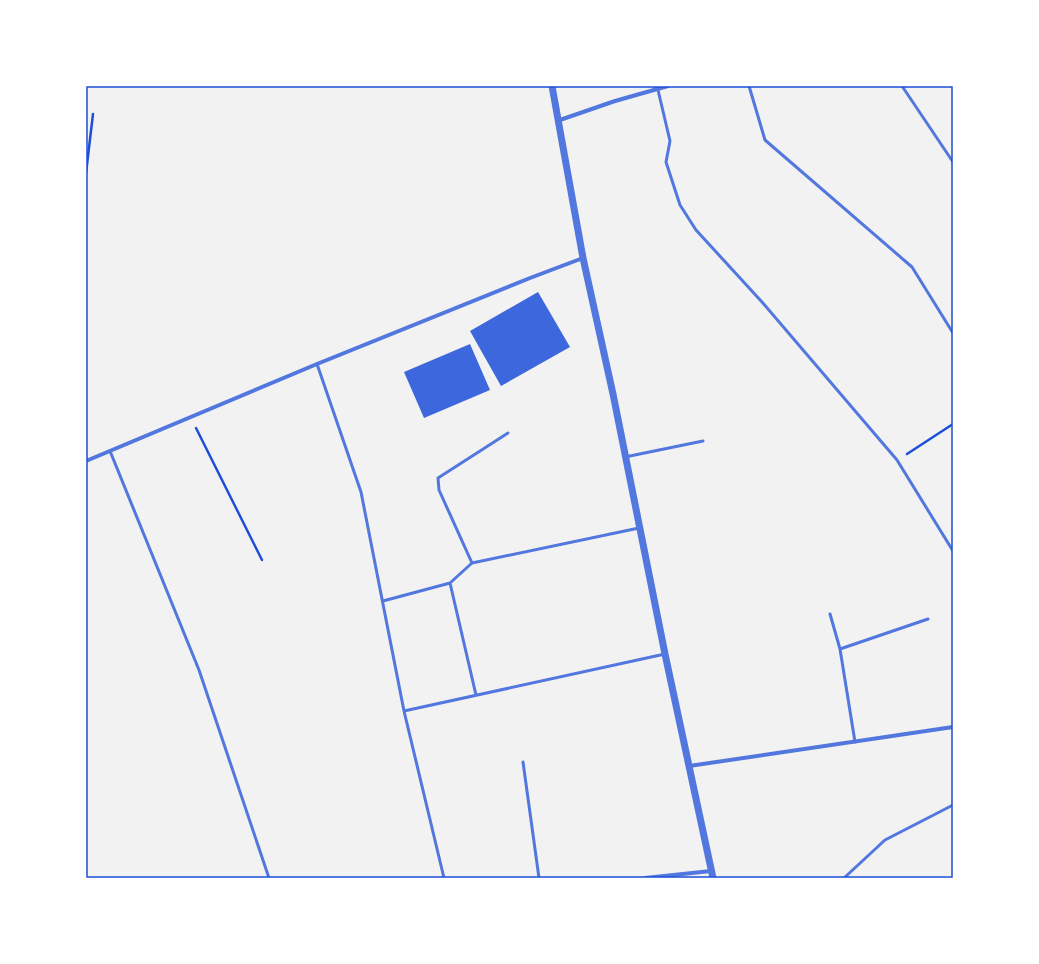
<svg xmlns="http://www.w3.org/2000/svg" width="1039" height="964" viewBox="0 0 1039 964" font-family="'IBM Plex Sans',sans-serif">
<style>
.building{fill:#3d67dc}
.lines{fill:none;stroke-linecap:round;stroke-linejoin:round}
.path{stroke:#1d4ed8;stroke-width:2.5}
.service{stroke:#5277de;stroke-width:3}
.minor{stroke:#5277de;stroke-width:4}
.tertiary{stroke:#5277de;stroke-width:7}
.neatline{fill:none;stroke:#1d4ed8;stroke-width:1.5}
</style>
<rect width="100%" height="100%" fill="#f2f2f2"/>
<path class="building" d="M538,292L570,347L501,386L470,331Z
M470,344L490,390L424,418L404,372Z"/>
<g class="lines">
<path class="path" d="M86,173L93,114
M196,428L262,560
M907,454L953,424"/>
<path class="service" d="M655,86L658,90L670,141L666,162L680,205L696,230L762,302L897,460L953,551
M749,86L765,140L912,267L953,333
M902,86L953,162
M317,364L361,492L404,711L444,878
M110,451L199,670L269,878
M625,457L703,441
M472,563L439,490L438,478L508,433
M472,563L639,528
M450,583L476,695
M383,601L450,583L472,563
M830,614L840,649L855,742
M840,649L928,619
M404,711L665,654
M523,762L539,878
M844,878L885,840L953,805"/>
<path class="minor" d="M557,121L615,101L668,86
M86,461L317,364L530,278L583,258
M689,766L953,727
M645,878L711,871"/>
<path class="tertiary" d="M552,86L583,258L613,394L665,654L713,878"/>
</g>
<rect width="1039" height="964" fill="none" stroke="#ffffff" stroke-width="174"/>
<rect x="87" y="87" width="865" height="790" class="neatline"/>
</svg>
